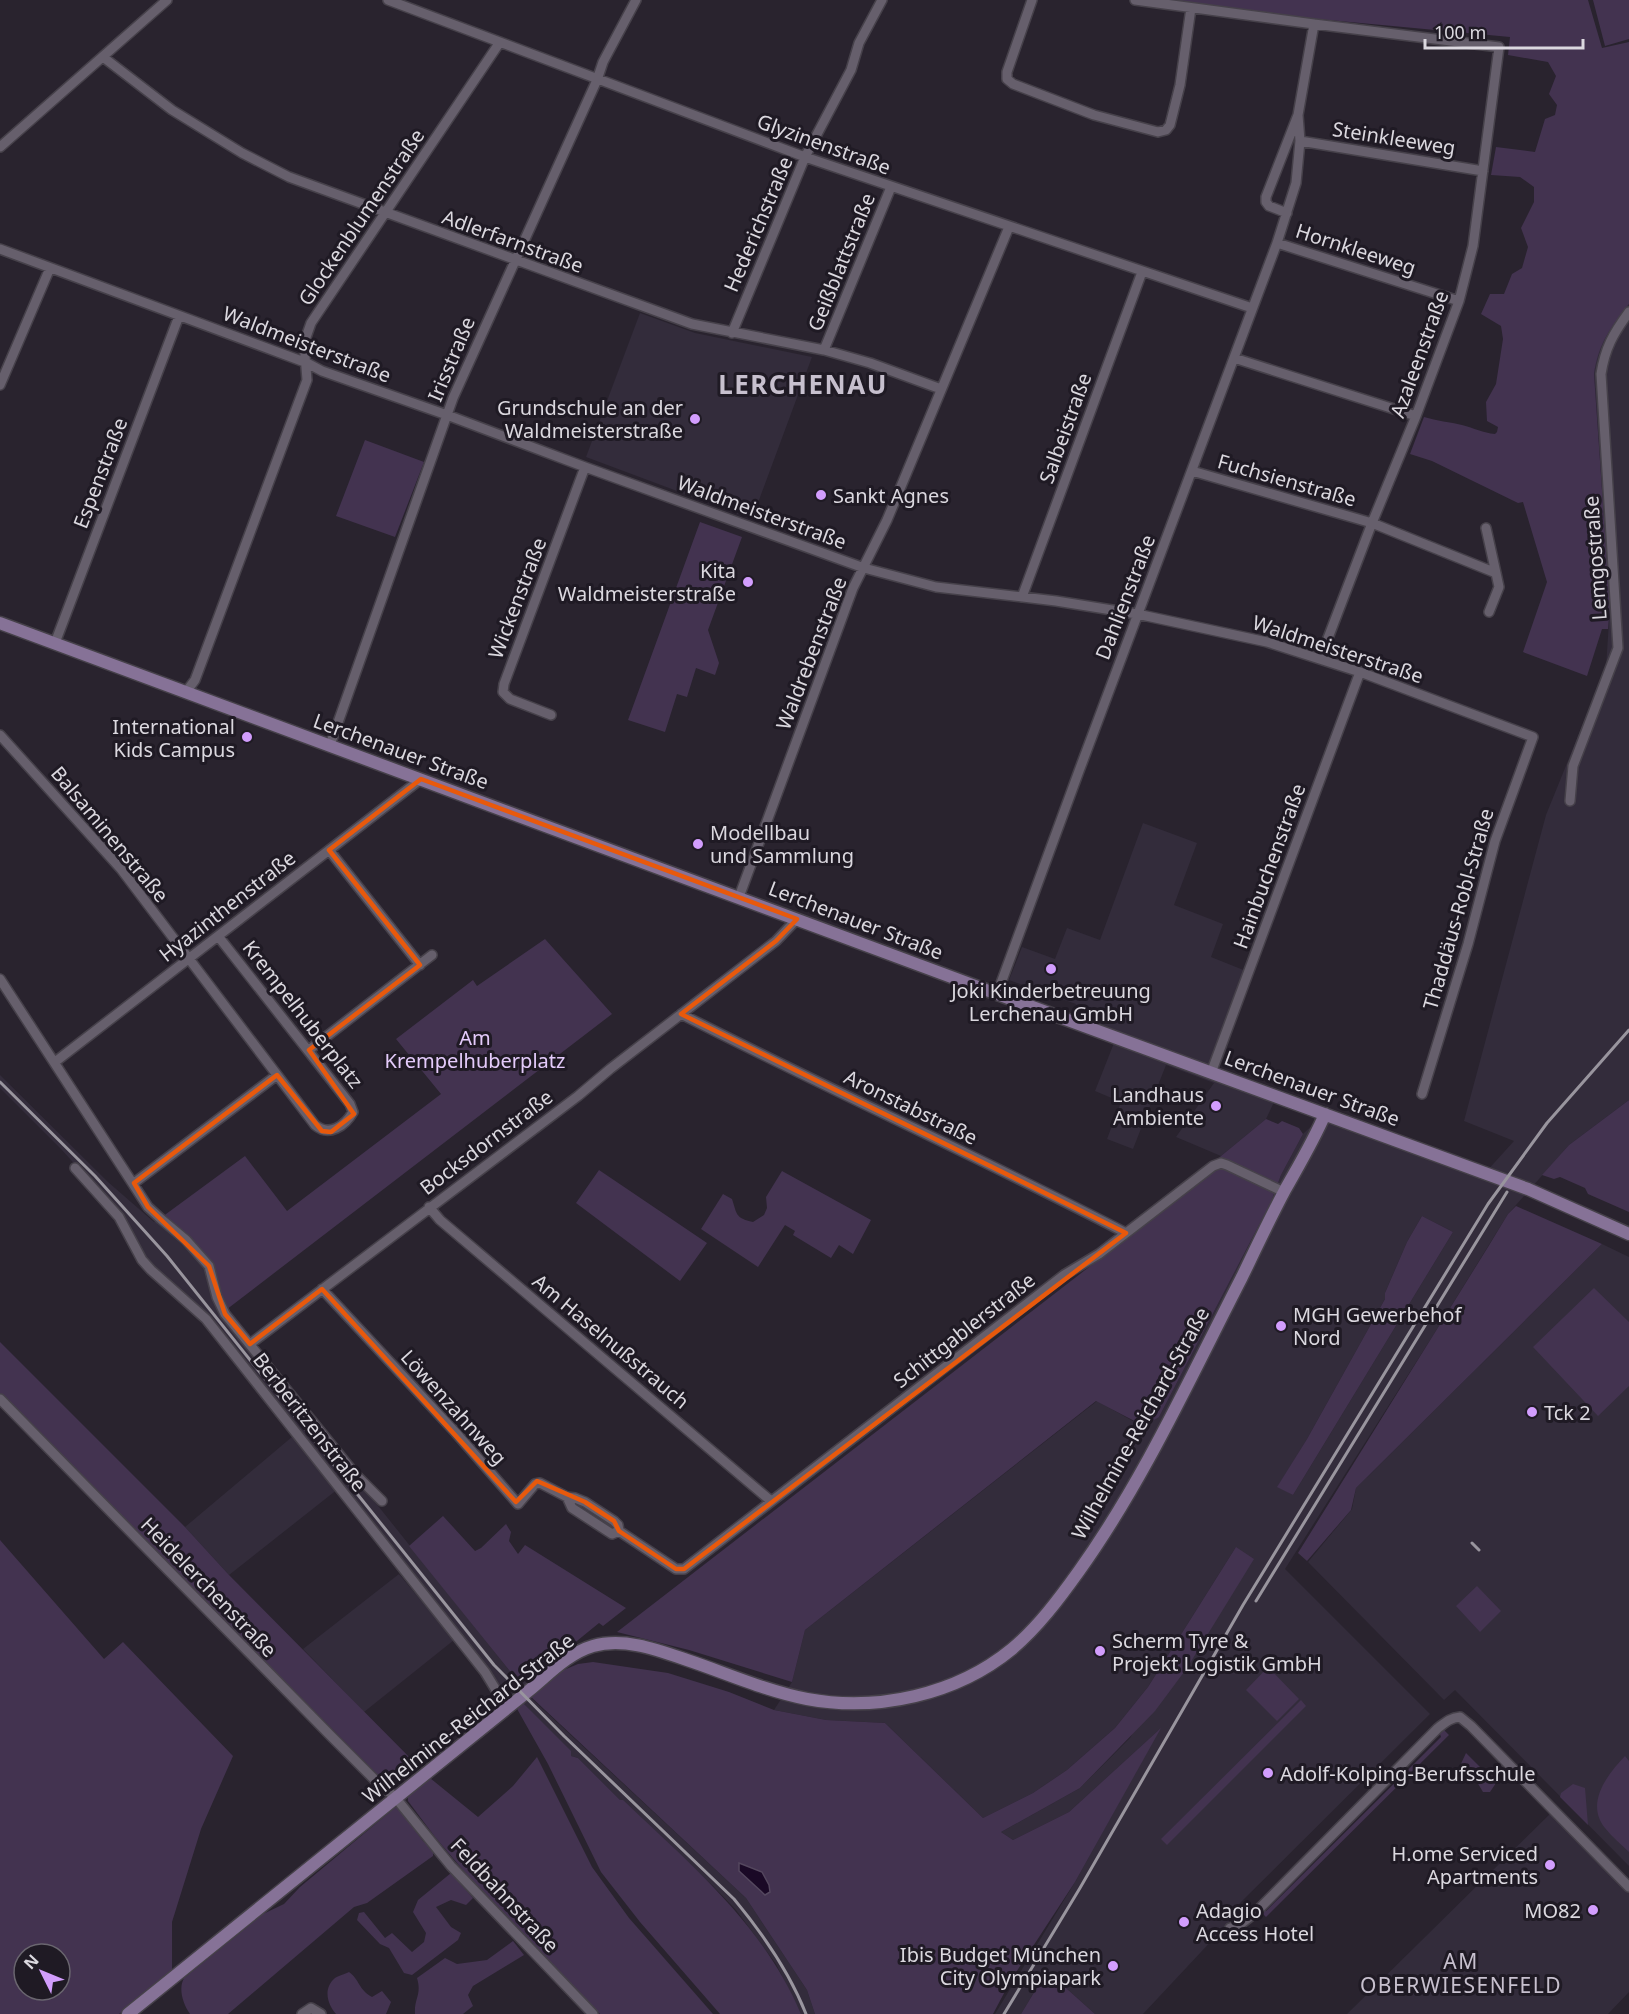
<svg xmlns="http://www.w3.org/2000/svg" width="1629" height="2014" viewBox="0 0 1629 2014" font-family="'Noto Sans',sans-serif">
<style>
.built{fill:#332c3b;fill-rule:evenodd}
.green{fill:#433350;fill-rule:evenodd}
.water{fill:#1a0926;stroke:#54475e;stroke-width:1.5}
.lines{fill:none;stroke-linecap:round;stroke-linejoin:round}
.street-casing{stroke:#46414a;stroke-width:12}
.secondary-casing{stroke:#46414a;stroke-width:15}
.street{stroke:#665f6c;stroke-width:9}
.secondary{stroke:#867297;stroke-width:12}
.rail{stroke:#99959e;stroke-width:3}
.marked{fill:none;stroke:#e8590c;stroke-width:4.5;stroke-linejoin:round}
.poi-dot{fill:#d29dfd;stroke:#1f1a24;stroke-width:2}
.labels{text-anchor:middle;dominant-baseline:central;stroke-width:6;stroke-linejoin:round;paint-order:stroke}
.street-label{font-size:20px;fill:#dbd8df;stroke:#1f1a24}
.poi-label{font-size:20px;fill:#dbd8df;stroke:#1f1a24;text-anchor:end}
.park-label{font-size:20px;fill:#e4cbfb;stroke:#1f1a24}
.neighbourhood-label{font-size:21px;letter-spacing:1.5px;fill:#c7c0ce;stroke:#1f1a24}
.district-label{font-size:26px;font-weight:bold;letter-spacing:1.5px;fill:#c7c0ce;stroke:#1f1a24}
</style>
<rect width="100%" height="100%" fill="#29232e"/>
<path class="built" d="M1629,304V1100L1569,1145L1508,1214L1434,1334L1285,1569L1430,1714L1240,1903L1231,1915L1230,1921L1143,2014H1095L1047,1971L1021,2014H995L1075,1882L1159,1730L1069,1812L1013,1840L1001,1832L1080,1788L1130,1738L1236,1547L1148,1687L1115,1728L1067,1770L1033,1793L983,1818L885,1723L826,1720L774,1710L792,1682L805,1630L1097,1401L1133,1421L1159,1417L1271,1202L1281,1175L1303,1134L1324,1114L1485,1173L1514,1141L1464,1121L1546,815L1606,667L1610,606L1594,374L1597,352L1609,330ZM1422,1216L1453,1232L1293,1495L1278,1486L1307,1439L1385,1299V1293L1407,1242Z
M640,313L695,333L812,357L752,519L586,457Z
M1143,823L1197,843L1174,905L1223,924L1211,957L1246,971L1210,1072L1276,1098L1266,1119L1221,1156L1176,1137L1214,1083L1166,1065L1133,1149L1107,1139L1121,1102L1095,1091L1114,1043L1069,1026L1076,1004L1009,980L1022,947L1055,959L1067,928L1100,940Z
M0,1075L108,1182L154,1222L162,1217L180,1229L195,1243L208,1267L216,1302L310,1423L379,1507L517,1680L531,1669L534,1676L530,1697L746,1898L807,1990L815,2014H801L776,1964L736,1910L713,1886L621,1801L578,1758L571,1756L522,1702L516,1707L461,1634L343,1485L229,1575L185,1527L299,1431L210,1318L152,1269L120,1214L61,1149L0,1088Z
M1602,1244L1629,1257V1866L1455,1690L1444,1700L1308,1562L1352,1509L1356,1488Z
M399,1574L454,1640L364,1712L303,1649Z
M1554,1810L1629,1880V1992L1608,2014H1347Z"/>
<path class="green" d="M1163,0H1588L1602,48L1629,42V304C1610,329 1599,342 1594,374L1610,606L1608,629H1602L1587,676L1523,652L1547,582L1523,502L1518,503L1432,461L1410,454L1424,417C1437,421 1450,422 1462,425C1474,428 1483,433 1495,434L1497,432L1498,427L1487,421L1486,402L1496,384L1503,339L1501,326L1481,314L1490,294H1504L1512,274L1522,268L1528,247L1521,228L1534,202V187L1520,177L1491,175L1496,147L1535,152L1545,119L1555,115L1557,105L1549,94L1556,76L1548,62L1508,55L1510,37L1307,18Z
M1593,0H1629V39L1605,46Z
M365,440L424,462L395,537L336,516Z
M700,522L742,537L708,630L719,663L715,675L696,668L687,697L677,694L665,732L628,720Z
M545,939L612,1014L222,1313C209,1270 204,1241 162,1217L245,1156L287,1211L441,1094L396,1039L473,980L477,986Z
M1629,1100V1212L1588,1194L1585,1188L1560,1177L1554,1179L1542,1175L1569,1145Z
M1266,1119L1278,1124L1282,1121L1299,1128L1303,1134L1281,1175L1271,1202L1159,1417L1144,1426L1096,1401L805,1630L792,1682L689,1650L617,1632L1177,1199L1221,1156Z
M599,1170L707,1243L680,1281L576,1203Z
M782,1171L871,1220L853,1254L839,1245L831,1258L793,1235L795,1231L785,1225L758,1267L701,1229L723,1194L732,1199C737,1214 735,1218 753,1222L764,1215L767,1208L766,1197Z
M1516,1206L1602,1244L1356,1488L1351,1510L1307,1561L1298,1553L1488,1247L1508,1214Z
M1422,1216L1453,1232L1293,1495L1277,1487L1307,1439L1385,1299V1293L1407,1242Z
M1594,1288L1629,1322V1386L1598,1416L1533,1347Z
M0,1342L185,1527L229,1575L419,1767C406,1780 401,1785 383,1780L0,1395Z
M443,1516L475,1551L481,1548L506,1524L511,1532L509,1541L518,1554L525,1545L626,1608L603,1626L599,1623L534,1676L530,1669L517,1680L409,1546Z
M0,1540L104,1659L123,1642L233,1756L201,1829L172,1922V1972L119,2014H0ZM24,1954H60V1990H24Z
M1236,1547L1254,1559L1187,1668L1155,1711L1080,1788L1001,1832L1013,1840L1069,1812L1161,1728L1075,1882L1011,1980L993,2014H815L807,1990L746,1898L530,1696L559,1672L578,1664L593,1662L668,1673L729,1692L774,1710L826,1720L885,1723L983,1818L1033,1793L1067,1770L1115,1728L1148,1687Z
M1477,1586L1501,1611L1480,1632L1456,1606Z
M1268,1667L1299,1699L1277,1721L1246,1690Z
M1301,1700L1306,1706L1167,1845L1161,1839Z
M522,1702L571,1751V1756L578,1758L620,1800H623C692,1866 763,1924 801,2014H720L640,1922L601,1872L548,1764L516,1707Z
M1444,1730L1449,1735L1266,1917L1261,1912L1264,1909L1266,1911L1441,1737L1440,1734Z
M1466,1753L1496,1783L1490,1792H1483L1477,1782L1458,1770Z
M1625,1756L1629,1761V1852C1621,1844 1612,1837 1605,1828C1585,1803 1607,1775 1625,1756Z
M537,1757L592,1867L629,1918L713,2014H600L479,1889L435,1837L408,1801V1794L430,1778L478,1817L513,1786Z
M1573,1784L1585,1788L1588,1825L1560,1797L1561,1793Z
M397,1806L423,1841L433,1850V1856L367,1903L354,1907L228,2014H190C183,2004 178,1989 184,1978L263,1914L284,1904L300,1887Z
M451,1873L473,1898L466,1905L451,1900L436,1907L451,1927L461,1933L458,1940L412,1975L404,1973L389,1948L380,1944L357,1920L359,1913L364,1912L385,1938L392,1933L412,1952L424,1942L426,1933L413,1912L418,1900Z
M513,1941L524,1955L473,1986L468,1995L473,2006L463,2014H415C414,1998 422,1995 417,1978L445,1958L457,1964L487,1960Z
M1047,1971L1095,2014H1021Z
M349,1972C360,1980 358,1989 372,1997L382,1991L391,2002L386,2014H336C327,2004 323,1988 335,1978C338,1976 345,1974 349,1972Z"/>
<path class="water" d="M739,1863L762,1872L769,1885L770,1892L765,1895L739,1871Z"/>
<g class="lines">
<defs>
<path id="street" d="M388,0L805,157L1252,308
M1032,0L1007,72V79L1013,84L1094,115L1158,132L1166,130L1170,125L1180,85L1191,8
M1135,0L1314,24L1499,47L1473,246L1459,301L1416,416L1372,523L1320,659
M103,57L172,110L242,153L289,177L692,324L824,350L870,363L941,389
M1300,141L1483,171
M0,147L167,0
M1287,213L1269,206L1266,202V197L1298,115L1314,24
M1277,243L1459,301
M0,249L307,363L322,371L447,415L585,467L864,568L936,587L1056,601L1137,614L1267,642L1360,672L1533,737L1495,841L1468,944L1422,1094
M732,333L805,157L851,70L859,43L882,0
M824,350L891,187
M1234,358L1416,416
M0,385L50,268
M1192,471L1372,523L1496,573L1486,528
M1022,597L1142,272
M1489,612L1499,587L1496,573
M55,643L179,316
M186,692L195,680L307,380L304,343L311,323L500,42
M551,715L510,699L503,692L504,684L585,467
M0,735L121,869L315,1125C329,1137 345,1126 353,1112L350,1104L218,936
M330,745L453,398L597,80L603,62L636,0
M1570,801L1573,766L1618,648L1601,374C1605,348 1613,334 1629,312
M329,850L420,965
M739,897L853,588L887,520L1009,227
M0,979L148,1207L161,1219L186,1240L209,1266L217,1297L225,1314L355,1474L382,1501
M997,994L1079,771L1277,243L1296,183L1300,141L1298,115
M681,1014C828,1089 979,1157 1126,1233
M309,1050L432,955
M55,1062L421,779
M1211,1073L1360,672
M75,1168L119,1217L142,1260L151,1270L206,1319L485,1672L507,1708
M134,1183L277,1075
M429,1207L440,1220L771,1501
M322,1289L456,1433L518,1504L535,1484L540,1483L567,1497L575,1498L585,1502L614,1521L618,1525L619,1531L676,1569H684L1064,1275L1099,1254L1213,1166L1221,1163L1227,1165L1284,1192
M250,1344L578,1096L610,1069L776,941L797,919
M0,1399L330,1735L376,1781L395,1797L451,1866L593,2014
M567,1497L572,1508L612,1534L619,1531
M1230,1928L1238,1926L1255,1913L1438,1728C1446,1722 1450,1718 1460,1717L1471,1726L1629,1887
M302,2014L311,2008L321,2014"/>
<path id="secondary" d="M0,623L997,994L1528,1189L1629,1234
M128,2014L532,1688C550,1673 569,1653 593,1646C624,1637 658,1650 687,1660C726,1673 766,1691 807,1699C877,1712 956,1695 1012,1649C1038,1627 1059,1599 1079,1571C1144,1480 1191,1376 1242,1277C1256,1248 1270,1218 1285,1190C1299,1165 1314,1140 1325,1114"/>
</defs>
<use href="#street" class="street-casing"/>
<use href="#secondary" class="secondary-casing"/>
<use href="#street" class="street"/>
<use href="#secondary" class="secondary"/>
<path class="rail" d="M0,1082L95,1176L167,1256L494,1665L564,1736L734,1899C763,1934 789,1971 806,2014
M1472,1543L1479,1550
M1256,1601L1507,1192
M1004,2014L1080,1888L1243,1605L1488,1204L1547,1123L1629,1030"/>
</g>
<path class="marked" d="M421,779L797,919L776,941L681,1014L1126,1233L684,1569H676L619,1531L614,1521L585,1502L537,1481L516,1502L322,1289L250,1344L225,1314L209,1266L148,1207L134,1183L277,1075L322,1131L331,1132L354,1114L309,1050L420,965L329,850Z"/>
<g class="poi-dot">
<circle cx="695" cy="419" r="6"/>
<circle cx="821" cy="495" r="6"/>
<circle cx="748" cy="582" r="6"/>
<circle cx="247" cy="737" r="6"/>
<circle cx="698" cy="844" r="6"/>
<circle cx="1051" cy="969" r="6"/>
<circle cx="1216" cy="1106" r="6"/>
<circle cx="1281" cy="1326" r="6"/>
<circle cx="1532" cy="1412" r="6"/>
<circle cx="1100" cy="1651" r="6"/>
<circle cx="1268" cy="1773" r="6"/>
<circle cx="1550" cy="1865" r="6"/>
<circle cx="1593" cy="1910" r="6"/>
<circle cx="1184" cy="1922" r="6"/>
<circle cx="1113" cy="1966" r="6"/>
</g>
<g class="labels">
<g class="street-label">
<text transform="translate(1394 138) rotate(9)">Steinkleeweg</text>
<text transform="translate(824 144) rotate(20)">Glyzinenstraße</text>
<text transform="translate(361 217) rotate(-56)">Glockenblumenstraße</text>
<text transform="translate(758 224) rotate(-67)">Hederichstraße</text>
<text transform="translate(513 241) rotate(20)">Adlerfarnstraße</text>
<text transform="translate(1356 249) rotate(18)">Hornkleeweg</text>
<text transform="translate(841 262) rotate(-68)">Geißblattstraße</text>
<text transform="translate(307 344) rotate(21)">Waldmeisterstraße</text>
<text transform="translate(1419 354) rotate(-70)">Azaleenstraße</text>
<text transform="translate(451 359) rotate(-67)">Irisstraße</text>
<text transform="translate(1065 428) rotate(-70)">Salbeistraße</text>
<text transform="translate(100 473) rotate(-69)">Espenstraße</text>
<text transform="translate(1287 480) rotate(16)">Fuchsienstraße</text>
<text transform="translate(762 512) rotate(20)">Waldmeisterstraße</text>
<text transform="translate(1595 558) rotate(-94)">Lemgostraße</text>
<text transform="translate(1125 597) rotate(-69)">Dahlienstraße</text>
<text transform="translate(517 598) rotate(-69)">Wickenstraße</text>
<text transform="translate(1338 649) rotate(18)">Waldmeisterstraße</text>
<text transform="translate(811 653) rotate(-69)">Waldrebenstraße</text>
<text transform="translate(401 751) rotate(20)">Lerchenauer Straße</text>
<text transform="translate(110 834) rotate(50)">Balsaminenstraße</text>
<text transform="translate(1269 866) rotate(-70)">Hainbuchenstraße</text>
<text transform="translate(227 906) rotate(-38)">Hyazinthenstraße</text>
<text transform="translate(1458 909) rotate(-74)">Thaddäus-Robl-Straße</text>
<text transform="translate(856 920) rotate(21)">Lerchenauer Straße</text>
<text transform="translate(303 1014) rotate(52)">Krempelhuberplatz</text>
<text transform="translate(1312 1088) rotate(20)">Lerchenauer Straße</text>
<text transform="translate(911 1107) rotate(26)">Aronstabstraße</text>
<text transform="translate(486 1142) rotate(-37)">Bocksdornstraße</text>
<text transform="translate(964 1330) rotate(-38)">Schittgablerstraße</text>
<text transform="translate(611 1341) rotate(40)">Am Haselnußstrauch</text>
<text transform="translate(454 1407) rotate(48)">Löwenzahnweg</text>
<text transform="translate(310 1422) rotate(52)">Berberitzenstraße</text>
<text transform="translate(1140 1423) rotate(-61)">Wilhelmine-Reichard-Straße</text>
<text transform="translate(209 1587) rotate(46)">Heidelerchenstraße</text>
<text transform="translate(468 1718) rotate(-38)">Wilhelmine-Reichard-Straße</text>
<text transform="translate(505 1895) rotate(47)">Feldbahnstraße</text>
</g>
<g class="poi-label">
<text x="683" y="407">Grundschule an der<tspan x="683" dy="23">Waldmeisterstraße</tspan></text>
<text x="833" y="495" text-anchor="start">Sankt Agnes</text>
<text x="736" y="570">Kita<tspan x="736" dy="23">Waldmeisterstraße</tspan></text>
<text x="235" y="726">International<tspan x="235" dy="23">Kids Campus</tspan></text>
<text x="710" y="832" text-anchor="start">Modellbau<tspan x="710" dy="23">und Sammlung</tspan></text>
<text x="1051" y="990" text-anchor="middle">Joki Kinderbetreuung<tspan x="1051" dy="23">Lerchenau GmbH</tspan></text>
<text x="1204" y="1094">Landhaus<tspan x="1204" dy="23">Ambiente</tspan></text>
<text x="1293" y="1314" text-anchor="start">MGH Gewerbehof<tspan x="1293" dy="23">Nord</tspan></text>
<text x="1544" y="1412" text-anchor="start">Tck 2</text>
<text x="1112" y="1640" text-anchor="start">Scherm Tyre &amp;<tspan x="1112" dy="23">Projekt Logistik GmbH</tspan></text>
<text x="1280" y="1773" text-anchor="start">Adolf-Kolping-Berufsschule</text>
<text x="1538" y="1853">H.ome Serviced<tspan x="1538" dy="23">Apartments</tspan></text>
<text x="1196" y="1910" text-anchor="start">Adagio<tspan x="1196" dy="23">Access Hotel</tspan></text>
<text x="1581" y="1910">MO82</text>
<text x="1101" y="1954">Ibis Budget München<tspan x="1101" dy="23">City Olympiapark</tspan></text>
</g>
<g class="park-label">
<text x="475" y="1037">Am<tspan x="475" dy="23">Krempelhuberplatz</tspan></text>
</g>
<g class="neighbourhood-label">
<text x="1461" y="1961">AM<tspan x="1461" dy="24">OBERWIESENFELD</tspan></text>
</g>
<g class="district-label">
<text x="803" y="384">LERCHENAU</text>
</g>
</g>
<g transform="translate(42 1972) rotate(313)"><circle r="28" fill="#1f1a24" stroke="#6a666f" stroke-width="1.5"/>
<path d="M0-4.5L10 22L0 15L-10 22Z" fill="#d29dfd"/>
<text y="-9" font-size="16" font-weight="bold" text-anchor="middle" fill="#dbd8df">N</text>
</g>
<path d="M1425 39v9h158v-9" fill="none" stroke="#dbd8df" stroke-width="3"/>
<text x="1434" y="39" font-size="18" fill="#dbd8df" stroke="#1f1a24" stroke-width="4.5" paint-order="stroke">100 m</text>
</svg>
